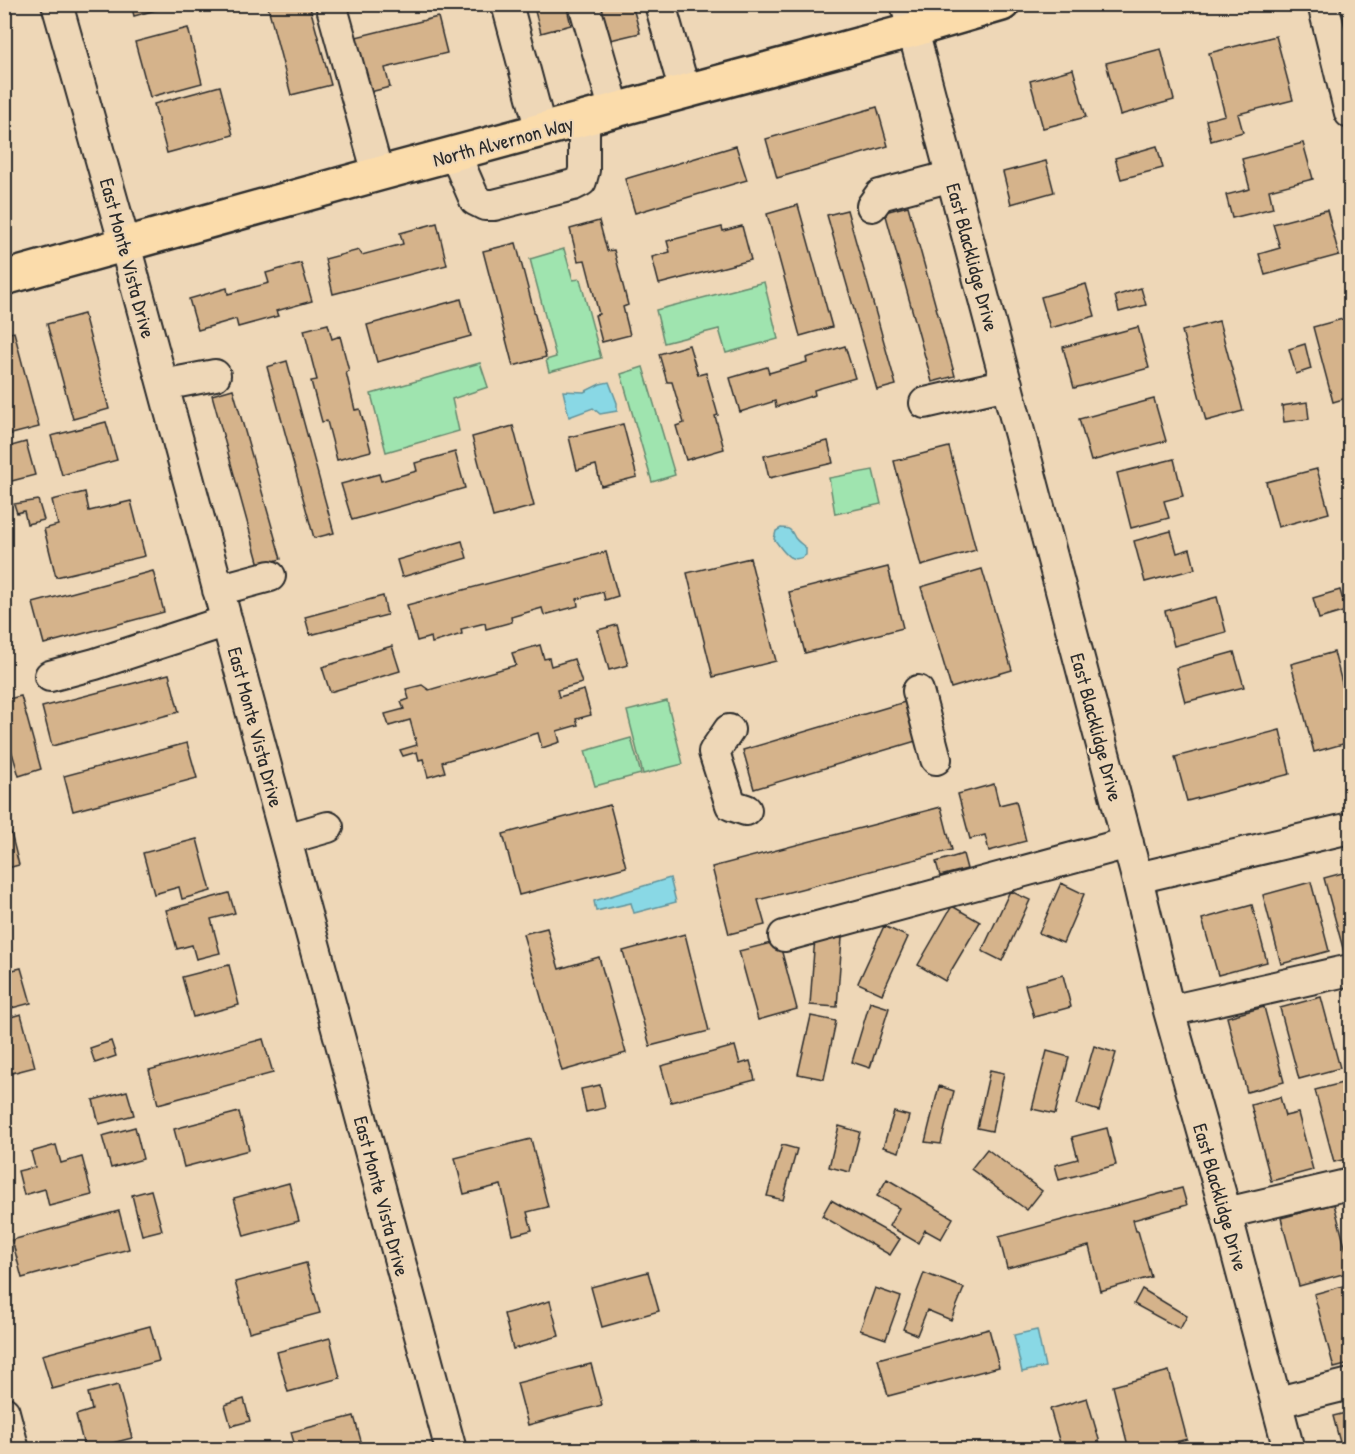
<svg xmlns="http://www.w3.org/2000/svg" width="1355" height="1454" viewBox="0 0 1355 1454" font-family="'Patrick Hand',sans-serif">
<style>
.green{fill:#9fe4af;stroke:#65886d;stroke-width:1.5}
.water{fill:#89d8e5;stroke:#63939b;stroke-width:1.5}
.building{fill:#d5b38b;stroke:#2b2b2b;stroke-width:1.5}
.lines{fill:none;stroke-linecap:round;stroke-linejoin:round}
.minor-casing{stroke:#2b2b2b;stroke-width:34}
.major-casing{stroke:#2b2b2b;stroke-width:38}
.minor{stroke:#eed7b7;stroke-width:30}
.major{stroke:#fbdcab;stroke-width:33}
.labels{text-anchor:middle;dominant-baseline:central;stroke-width:4.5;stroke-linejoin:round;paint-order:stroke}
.street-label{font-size:20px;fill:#2b2b2b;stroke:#eed7b7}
</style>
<rect width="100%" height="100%" fill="#eed7b7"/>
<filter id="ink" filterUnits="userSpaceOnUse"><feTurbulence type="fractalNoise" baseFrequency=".0167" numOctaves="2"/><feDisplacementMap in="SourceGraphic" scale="12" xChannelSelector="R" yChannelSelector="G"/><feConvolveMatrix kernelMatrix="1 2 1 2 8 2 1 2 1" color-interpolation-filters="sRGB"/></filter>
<g filter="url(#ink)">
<path class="green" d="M564,249L573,280L580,279L601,358L549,372L546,360L556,357L530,259Z
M764,282L778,339L726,353L719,329L664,343L656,310Z
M480,363L488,387L452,399L459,431L386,452L371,394Z
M643,367L675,475L652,482L621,374Z
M873,470L881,504L835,514L829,478Z
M667,701L683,764L643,774L627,711Z
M631,738L641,774L595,786L585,751Z"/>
<path class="water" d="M609,382L617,403V411L600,414L593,408L569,417L563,391L584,392L600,384Z
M781,528C792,528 791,531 795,538C798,542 803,545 806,548V555C790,566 783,550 774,539L776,531Z
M670,878L676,902L634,913L631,903L596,911L594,901Z
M1037,1330L1045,1367L1022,1372L1014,1335Z"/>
<path class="building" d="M131,4H177L134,16Z
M276,4H309L331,85L291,95L268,7Z
M533,4H566L571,25L541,33Z
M597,4H632L640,33L606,41Z
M438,17L447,53L385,68L390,87L370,92L356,37Z
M188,28L202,83L150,97L135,42Z
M1276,36L1293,100L1238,114L1243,132L1211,141L1206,120L1225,115L1209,53Z
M1161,49L1174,100L1120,115L1106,63Z
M1073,69L1086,117L1043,128L1030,81Z
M220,86L233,135L167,153L154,104Z
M877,107L888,146L777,178L766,139Z
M1303,143L1313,179L1269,190L1273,208L1232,218L1226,195L1250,189L1242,159Z
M736,146L747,180L635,213L625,179Z
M1157,146L1163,168L1121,179L1115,158Z
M1046,161L1054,192L1011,204L1003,172Z
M798,205L832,327L800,336L767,214Z
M908,206L955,376L932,382L885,212Z
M847,210L896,385L877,390L827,215Z
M1327,210L1339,255L1265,275L1259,254L1280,248L1273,224Z
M599,221L607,251L614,250L628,305L623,307L630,335L602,342L595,315L599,314L585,260L578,261L570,229Z
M437,223L447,265L333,294L325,259L359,250L362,255L403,244L400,233Z
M742,226L751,260L659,284L652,257L670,252L667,241L722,227L723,231Z
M516,243L546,357L513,366L483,251Z
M301,263L312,301L276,311L278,316L238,327L236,319L198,330L189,299L227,288L228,294L269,283L266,273Z
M1086,284L1095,316L1050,328L1041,297Z
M1141,288L1146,305L1119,312L1115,296Z
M461,299L471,336L377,362L367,325Z
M84,314L109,409L73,419L47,324Z
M1350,317V397L1333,402L1313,327Z
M1219,321L1243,411L1206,421L1182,331Z
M328,324L332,339L340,336L349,371L346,372L355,410L360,409L371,451L337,460L327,421L322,422L311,381L317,380L304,330Z
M1138,327L1149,368L1074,388L1063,347Z
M14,332L39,427L4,436V334Z
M1305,344L1311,369L1296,374L1289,349Z
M689,345L698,375L706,373L718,415L715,416L724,449L686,460L676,426L684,423L672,382H667L659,354Z
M845,346L855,378L814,390L815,395L776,407L775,401L740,412L730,378L767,367L769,373L807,362L806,358Z
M287,361L334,533L314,538L267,367Z
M233,389L281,559L259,565L212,395Z
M1154,399L1166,441L1091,461L1079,419Z
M1307,402L1309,419L1284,422L1282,406Z
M106,422L117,460L62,475L51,436Z
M623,424L637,477L601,486L596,465L577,470L569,437Z
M513,426L534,506L493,517L472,437Z
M828,441L833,463L769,478L764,456Z
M26,442L35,475L4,483V448Z
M949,447L976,550L921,566L894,461Z
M455,452L465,488L352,520L341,484L379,474L381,481L417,471L415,463Z
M1174,459L1183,496L1164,501L1169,518L1131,528L1117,473Z
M1317,469L1329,513L1278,527L1266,482Z
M85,492L89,511L131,501L145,556L56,577L44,529L58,525L52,500Z
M38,500L44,520L27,524L24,511L17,513L14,504Z
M1171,531L1177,553L1190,549L1195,569L1145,582L1134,541Z
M462,541L467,558L402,577L397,560Z
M606,552L618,596L605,600L603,592L577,599L578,606L544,615L542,608L511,617L512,622L486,629L485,623L461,629L462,634L432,643L431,637L417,641L407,605Z
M750,558L776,661L713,677L687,573Z
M888,567L903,628L805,653L789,592Z
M982,569L1012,670L951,688L921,587Z
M153,571L164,612L44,644L33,603Z
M1340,590L1346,611L1319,619L1313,598Z
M383,596L387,615L310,635L305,617Z
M1217,597L1226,632L1174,646L1165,611Z
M617,625L628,665L609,670L598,630Z
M540,645L544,659L549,658L551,666L574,659L582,683L557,690L559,697L584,690L591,715L576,719L578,725L557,731L560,742L542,748L538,733L442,762L445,772L428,777L423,759L419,760L417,752L403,756L400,750L417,745L410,720L389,726L385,714L404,709L401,702L409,699L406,689L422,685L429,690L516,665L512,653Z
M392,646L400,671L330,692L322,667Z
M1234,652L1244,687L1185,702L1176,668Z
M1334,652L1350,714V742L1314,752L1291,664Z
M169,674L179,712L52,746L42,707Z
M21,696L41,769L19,776L4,726V700Z
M905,702L916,741L754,789L743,750Z
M1280,730L1290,774L1187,801L1175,757Z
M187,743L197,778L73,811L64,776Z
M994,784L999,805L1016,801L1026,841L989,851L985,835L970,839L958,794Z
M610,805L626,867L519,895L503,834Z
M941,807L952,850L758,900L765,925L729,934L712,867Z
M11,833L19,865L4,869V834Z
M197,839L211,891L182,899L179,887L154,894L143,853Z
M963,854L967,869L940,876L936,862Z
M1350,871V950L1344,952L1324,878Z
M1311,882L1329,951L1281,964L1263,895Z
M1061,883L1084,894L1063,943L1039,933Z
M1010,891L1030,900L1002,961L982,951Z
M229,893L235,913L211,919L220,953L196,959L192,945L177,949L166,910Z
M1252,905L1267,962L1218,975L1202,919Z
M952,906L980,922L945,981L918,965Z
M884,926L908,937L882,994L858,983Z
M547,928L559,969L599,957L626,1053L562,1071L523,934Z
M685,934L709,1031L650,1046L623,951Z
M815,936L842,938L837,1007L810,1005Z
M779,941L797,1009L758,1020L739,951Z
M229,965L239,1005L193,1017L182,977Z
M21,968L31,1003L4,1010V972Z
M1063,975L1071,1007L1034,1017L1025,985Z
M1321,997L1340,1068L1299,1079L1280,1008Z
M870,1002L889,1008L870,1068L852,1062Z
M1264,1007L1284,1082L1247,1092L1227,1017Z
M21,1014L35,1067L4,1075V1019Z
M811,1016L836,1021L824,1079L798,1074Z
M263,1039L273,1073L158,1104L149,1070Z
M111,1041L116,1056L95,1063L90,1048Z
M735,1046L740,1064L750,1061L755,1080L671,1102L661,1066Z
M1094,1046L1116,1053L1099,1111L1077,1104Z
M1047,1051L1069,1057L1055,1114L1032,1109Z
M990,1070L1004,1073L992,1131L977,1128Z
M1350,1081V1158L1334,1162L1315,1090Z
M600,1085L605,1108L586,1112L581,1089Z
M939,1086L954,1091L941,1144L925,1142Z
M127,1091L134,1115L99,1124L93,1100Z
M1280,1097L1285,1116L1298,1113L1313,1170L1271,1181L1251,1105Z
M239,1112L249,1150L184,1167L174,1129Z
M894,1112L909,1116L899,1152L883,1147Z
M839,1126L860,1132L850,1172L829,1167Z
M135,1127L143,1159L111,1168L102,1136Z
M1107,1128L1116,1165L1059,1180L1055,1165L1078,1159L1072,1137Z
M531,1139L548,1207L527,1212L532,1230L513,1235L501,1185L464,1194L455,1158Z
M56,1145L61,1163L82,1157L92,1195L49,1206L45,1189L24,1195L18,1171L35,1167L31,1152Z
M782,1145L797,1149L783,1200L767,1196Z
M987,1149L1042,1191L1027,1210L971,1169Z
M887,1179L953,1218L941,1239L925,1230L918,1243L889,1226L899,1208L877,1196Z
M289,1183L299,1221L244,1236L234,1198Z
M1182,1188L1187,1205L1133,1220L1136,1231H1138L1151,1277L1100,1291L1089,1246L1007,1268L999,1237Z
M151,1190L162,1230L142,1235L132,1195Z
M831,1200L900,1239L890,1255L822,1216Z
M1334,1204L1350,1266V1272L1299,1286L1281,1218Z
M119,1211L129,1249L22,1278L12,1240Z
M306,1263L320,1313L249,1332L235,1282Z
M648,1272L659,1311L602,1327L591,1287Z
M924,1273L964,1288L951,1320L927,1310L917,1335L903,1329Z
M1350,1284V1364L1334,1368L1314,1294Z
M875,1288L901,1297L886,1339L860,1330Z
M1142,1289L1187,1316L1180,1329L1134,1304Z
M550,1301L559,1336L513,1349L504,1314Z
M150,1326L159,1361L52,1389L42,1355Z
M989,1329L999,1367L888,1396L878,1359Z
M330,1338L340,1378L288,1392L277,1352Z
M591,1364L602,1405L528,1425L517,1383Z
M1169,1371L1187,1439L1146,1450H1129L1113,1386Z
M118,1385L132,1438L85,1450L76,1415L92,1410L88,1393Z
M1087,1398L1102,1450H1062L1050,1409Z
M244,1399L250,1421L231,1426L225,1405Z
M1350,1412V1450H1342L1333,1416Z
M354,1416L363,1448L358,1450H296L291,1432Z"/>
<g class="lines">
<defs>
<path id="minor" d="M57,4L125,245L451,1450
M331,4L378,174
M507,4L541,131
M584,4L615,111
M660,4L685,92
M906,4L1137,878L1169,1011L1226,1213L1289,1450
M1323,4L1350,113
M455,154L475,200L485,205H494L573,185L581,181L584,170V119
M872,206L880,195L952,176
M163,385L215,375
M925,403L1007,384
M218,590L270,576
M50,676L95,664L227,621
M918,691L936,759
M729,730L714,752L731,805L746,810
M286,839L328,827
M1137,878L1350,828
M784,936L1128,843
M1169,1011L1350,970
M1226,1213L1350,1184
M1278,1402L1350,1384
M4,1412L14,1450"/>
<path id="major" d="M4,278L378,174L913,30L1002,4"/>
</defs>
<use href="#minor" class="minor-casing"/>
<use href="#major" class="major-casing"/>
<use href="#minor" class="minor"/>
<use href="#major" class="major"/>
</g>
</g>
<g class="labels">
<g class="street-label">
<text transform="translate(503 141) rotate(-15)">North Alvernon Way</text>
<text transform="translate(973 257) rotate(75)">East Blacklidge Drive</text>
<text transform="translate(128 258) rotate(75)">East Monte Vista Drive</text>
<text transform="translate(256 727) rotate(75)">East Monte Vista Drive</text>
<text transform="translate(1097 727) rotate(75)">East Blacklidge Drive</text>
<text transform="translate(382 1196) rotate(75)">East Monte Vista Drive</text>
<text transform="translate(1221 1197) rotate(74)">East Blacklidge Drive</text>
</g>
</g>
<rect width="1355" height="1454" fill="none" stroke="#eed7b7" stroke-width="24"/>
<rect x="12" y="12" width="1331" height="1430" fill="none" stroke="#2b2b2b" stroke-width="2" filter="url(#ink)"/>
</svg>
